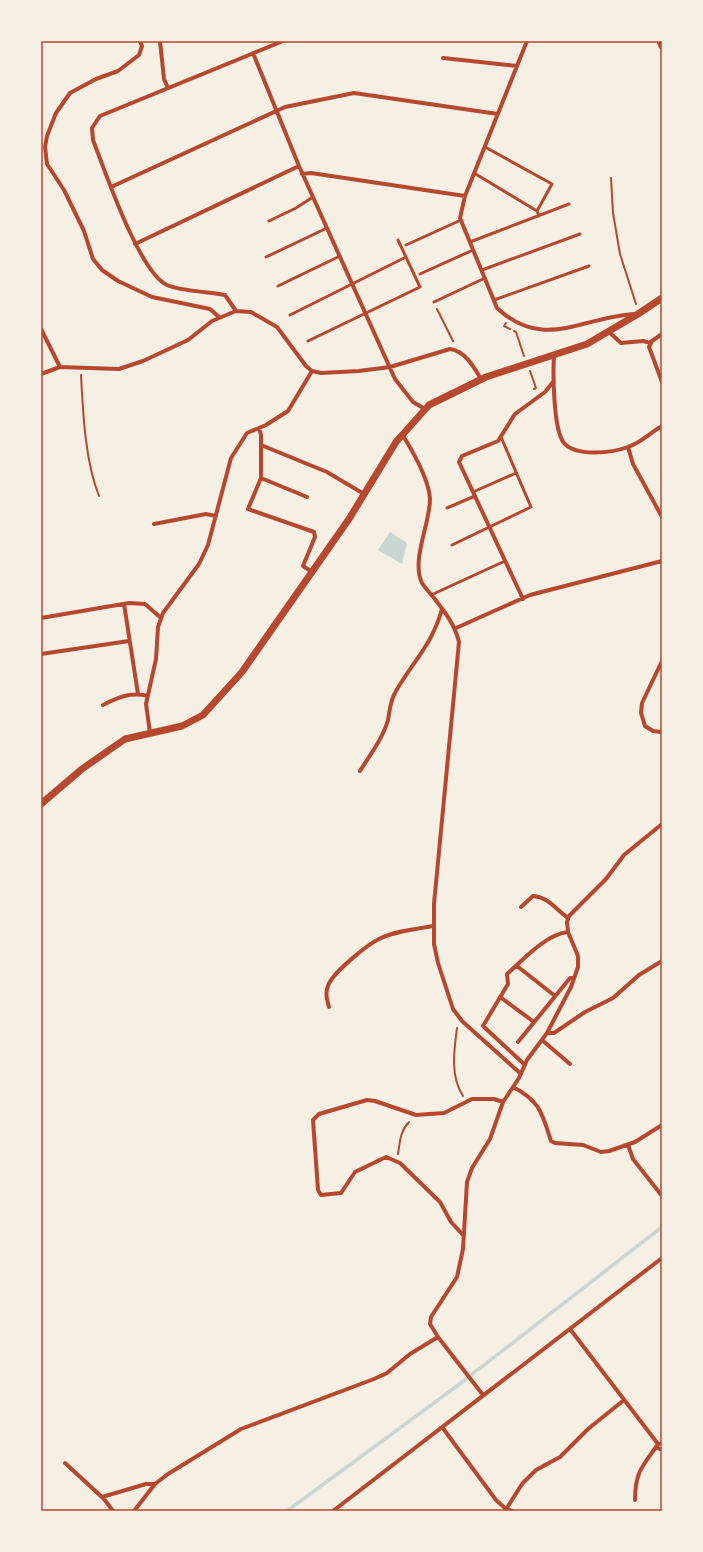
<svg xmlns="http://www.w3.org/2000/svg" width="703" height="1552" viewBox="0 0 703 1552" font-family="Barlow,sans-serif">
<style>
.water{fill:#c9d6d2}
.lines{fill:none;stroke-linecap:round;stroke-linejoin:round}
.stream{stroke:#c9d6d2;stroke-width:3.5}
.path{stroke:#b5482f;stroke-width:2}
.service{stroke:#b5482f;stroke-width:3}
.minor{stroke:#b5482f;stroke-width:4}
.tertiary{stroke:#b5482f;stroke-width:7}
.neatline{fill:none;stroke:#b5482f;stroke-width:1.5}
</style>
<rect width="100%" height="100%" fill="#f6efe4"/>
<path class="water" d="M390,532L407,543L402,564L378,550Z"/>
<g class="lines">
<path class="stream" d="M287,1511L457,1386L662,1227"/>
<path class="path" d="M611,178L613,213L620,254L636,304
M437,309L453,341
M506,323L504,326L510,329
M514,331L516,332L524,356
M530,371L536,388L534,389
M81,375C83,413 85,461 99,496
M457,1028C454,1050 450,1076 463,1096
M398,1154C400,1142 400,1131 409,1122"/>
<path class="service" d="M485,147L552,184L537,211L539,216
M474,173L537,211
M269,221L296,208L313,197
M470,242L569,204
M406,245L461,220
M266,257L327,228
M482,270L580,234
M420,274L473,250
M278,286L340,256
M494,300L589,266
M434,302L485,278
M290,315L406,257
M308,341L420,287L398,240
M473,492L516,473
M447,508L475,496
M452,545L531,507L501,437
M431,595L505,561
M658,1444L662,1443"/>
<path class="minor" d="M140,41L142,46L139,55L118,71L96,79L70,93L56,113L47,136L45,147L47,164L64,190L84,231L93,259L102,270L118,281L152,297L210,309L219,317
M160,41L164,79L168,88
M527,41L465,196L460,218L497,308C544,352 583,316 636,314
M253,53L299,166L395,379L413,402L425,409
M443,58L517,66
M302,174L311,173L465,196
M111,187L285,107L354,93L498,114
M135,244L299,166
M236,311L225,295C210,292 180,291 167,285C139,272 105,171 93,140L92,128L100,116L283,41
M41,329L60,367
M609,332L621,343L643,341L651,343
M662,334L652,341L649,347L662,382
M554,355C553,372 553,430 564,443C576,457 612,453 628,447C641,443 651,432 662,426
M41,374L60,367L119,369L143,361L188,340L212,321L236,311L251,312L277,327L306,366L312,371L321,373L359,371L390,367L450,349C465,351 474,367 481,379
M259,428L261,435V478L248,509L314,532L315,537L303,566L312,572
M402,434C412,450 429,480 430,499C430,524 411,560 422,583C425,588 430,593 434,598C445,612 455,625 459,642L434,904V944L438,963L453,1009L462,1021L521,1074
M261,445L327,472L364,494
M628,447L633,464L662,517
M261,478L307,497
M154,524L206,514L216,516
M523,599L459,462L462,456L498,441L515,414L545,392L553,382
M124,604L138,694
M41,618L129,603L145,604L161,618
M456,628L530,595L662,561
M41,654L129,641
M662,661L642,703L641,713L645,726L653,731L662,732
M103,705C118,697 131,692 148,696
M150,733L146,704L156,659L158,627L163,613L199,564L208,545L231,458L247,433L266,425L288,411L312,371
M360,771C370,755 383,738 388,720C390,709 390,701 396,691C414,660 432,645 442,609
M521,907L533,896C549,897 556,910 568,918
M517,966L555,996
M500,997L534,1022
M329,1007C327,1000 325,993 328,986C332,973 367,945 379,939C395,931 416,929 433,926
M547,1033H554L585,1012L613,998L639,975L662,961
M542,1040L570,1064
M518,1042L570,978H574
M525,1065L483,1026L508,984L507,974C523,960 546,934 568,932
M513,1087C540,1101 542,1113 551,1141L555,1143L583,1145L601,1152L609,1151L635,1142L662,1125
M628,1145L633,1159L662,1196
M463,1235L451,1222L440,1202L400,1163L386,1157L355,1172L341,1193L321,1195L318,1190L313,1120L319,1114L367,1100L375,1101L416,1115L444,1113L472,1099H494L503,1102
M570,1329L658,1444C643,1466 635,1471 635,1500
M483,1395L438,1337L430,1324L431,1317L457,1277L463,1249L467,1182L472,1168L490,1139L503,1102L519,1078L527,1060L547,1033L571,987L578,967V956L568,932L567,922L569,916L606,879L624,855L662,824
M442,1427L496,1500L506,1509L512,1511
M656,1447L662,1450
M65,1463L104,1499L113,1511
M102,1497L146,1484H155
M134,1511L155,1484L168,1474L241,1429L374,1379L387,1373L410,1354L438,1337
M333,1511L662,1258
M505,1511L522,1484L536,1470L560,1457L588,1429L624,1400"/>
<path class="tertiary" d="M660,41L662,46
M41,804L82,769L125,739L182,726L203,715L242,672L349,519L396,442L429,405L486,377L587,344L638,314L662,298"/>
</g>
<rect width="703" height="1552" fill="none" stroke="#f6efe4" stroke-width="84"/>
<rect x="42" y="42" width="619" height="1468" class="neatline"/>
</svg>
